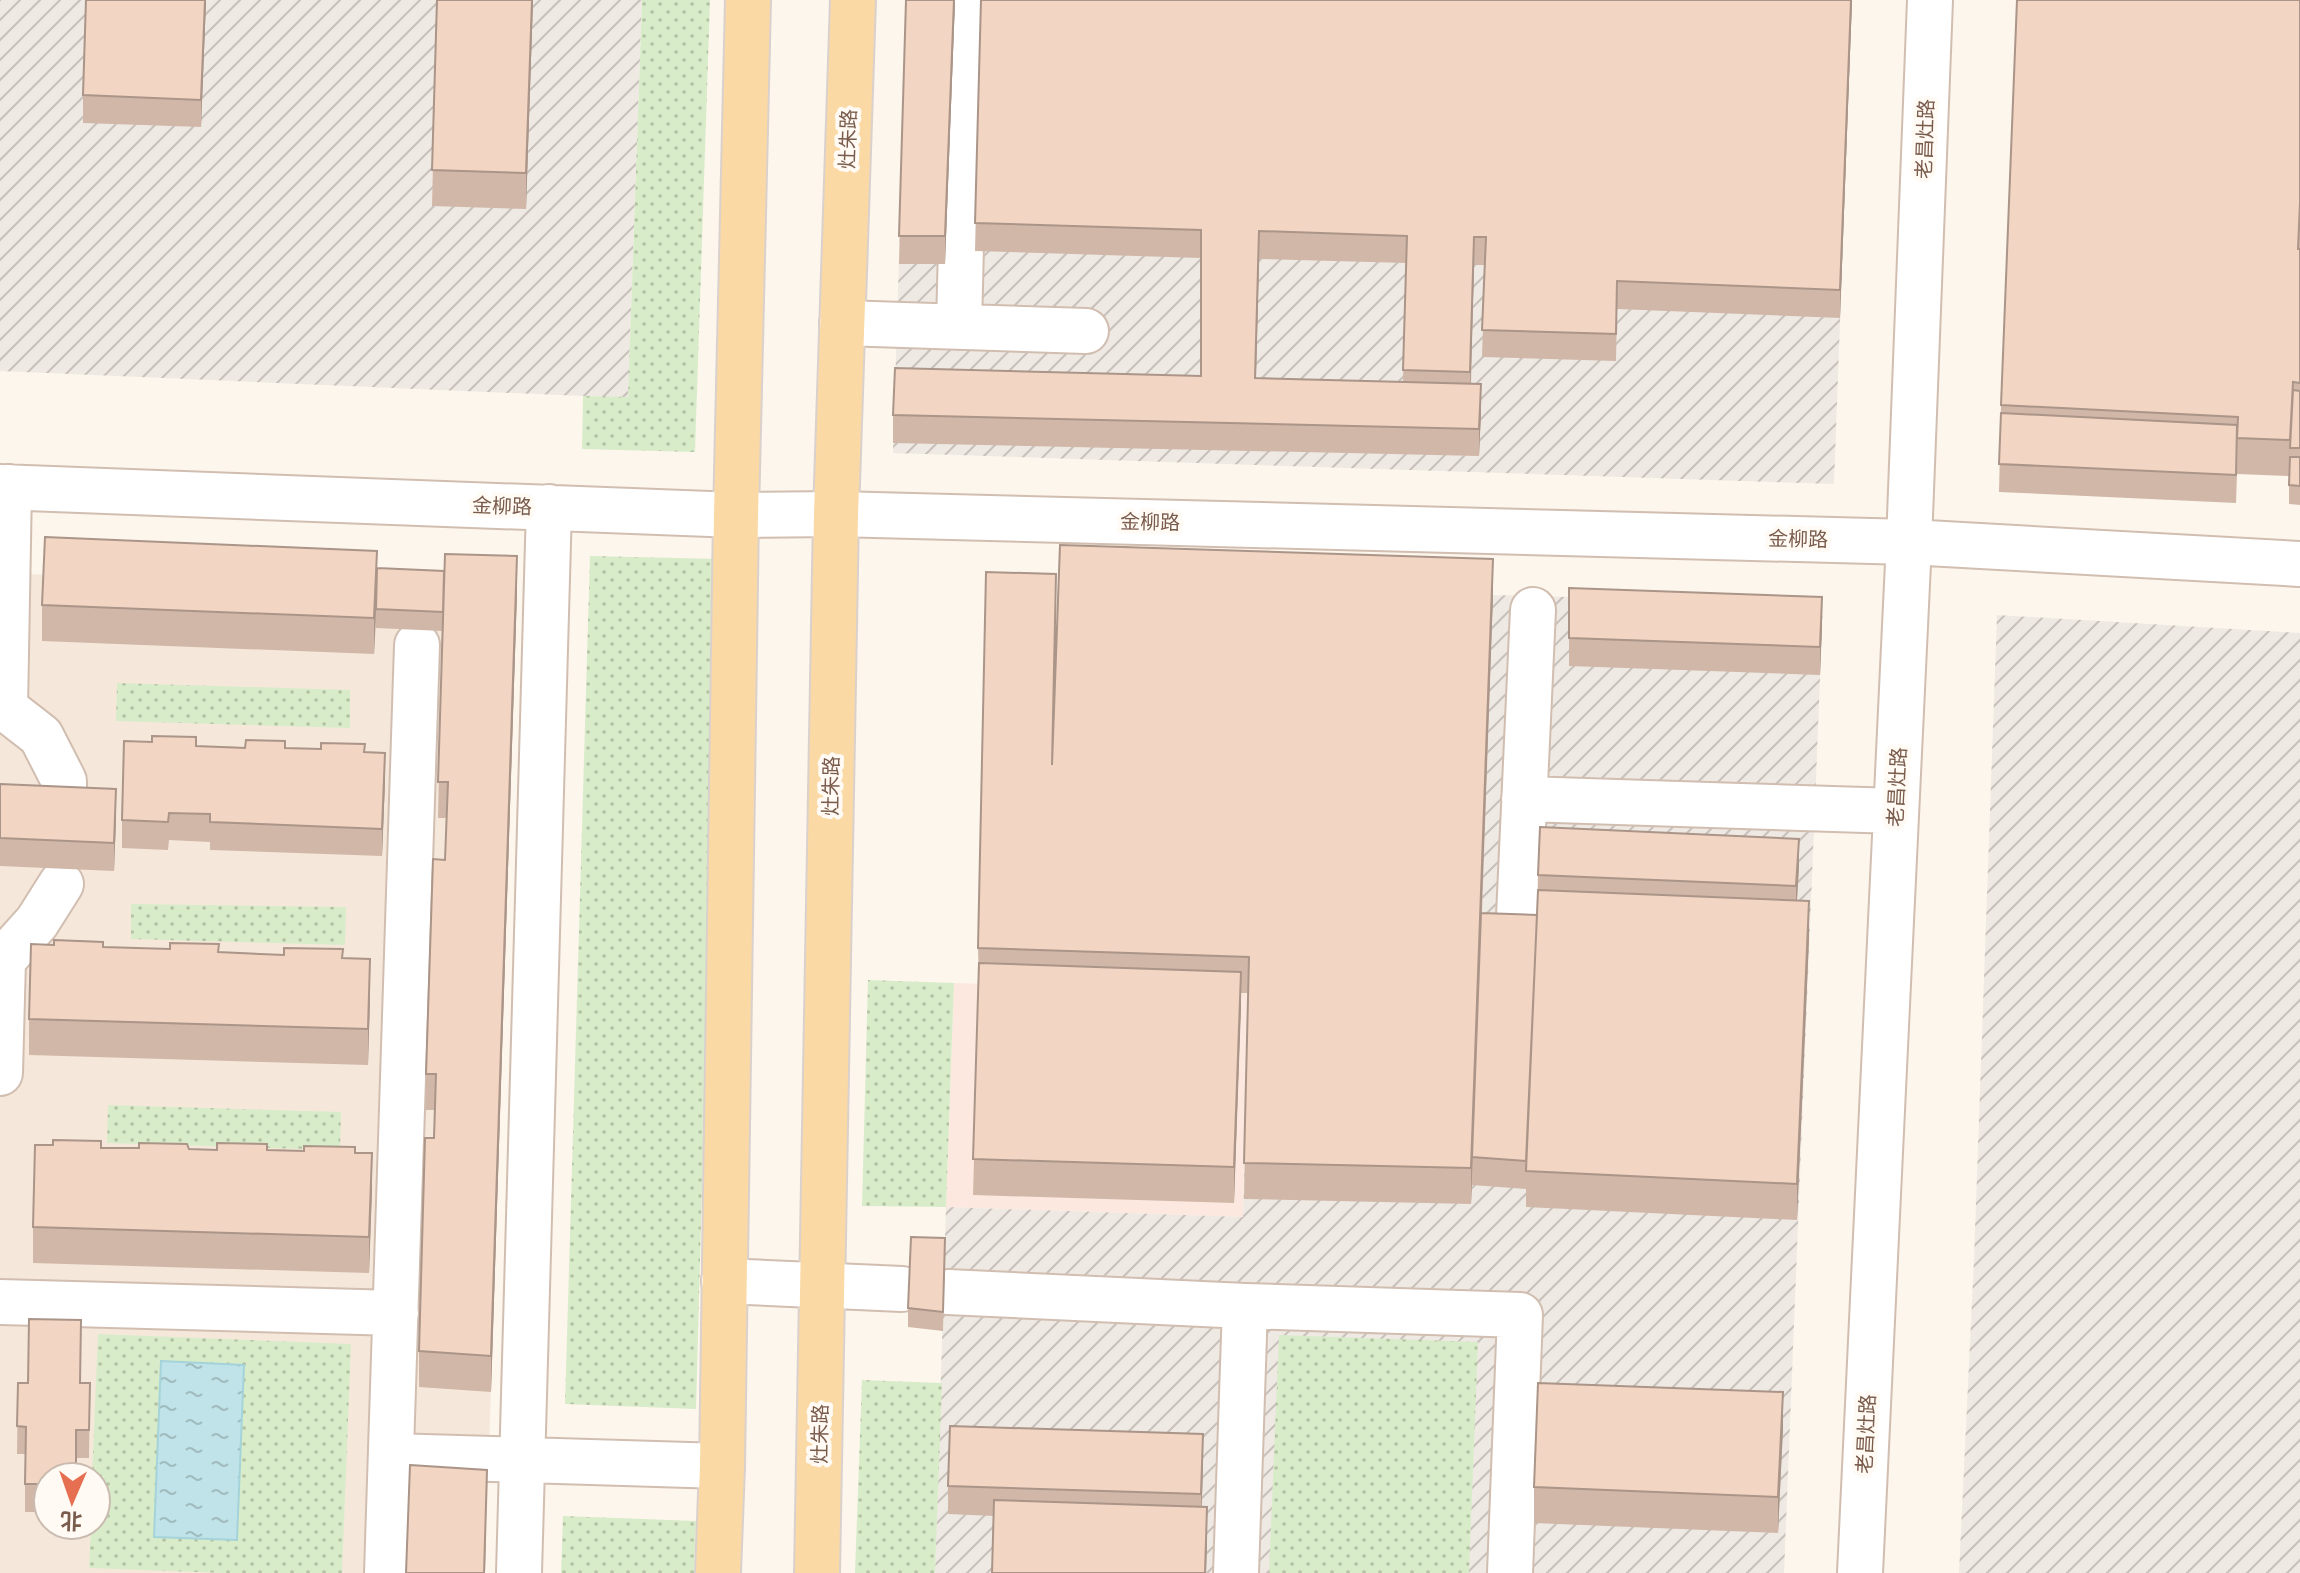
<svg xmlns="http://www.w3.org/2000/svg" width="2300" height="1573" viewBox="0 0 2300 1573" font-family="Poppins,'Noto Sans SC',sans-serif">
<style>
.residential{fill:#f5e8da;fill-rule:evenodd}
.commercial{fill:#fde8e0}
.industrial{fill:url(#industrial-furrows)}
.garden{fill:url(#garden-dots)}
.water{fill:url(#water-ripples);stroke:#a5d3da;stroke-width:2}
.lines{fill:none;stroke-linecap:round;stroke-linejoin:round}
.minor-casing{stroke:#d1beb0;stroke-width:48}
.major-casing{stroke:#dad1cd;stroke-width:48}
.minor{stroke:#fff;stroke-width:44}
.major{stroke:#fbd9a5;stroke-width:44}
.wall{fill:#d1b7a8;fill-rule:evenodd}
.shaded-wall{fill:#aa9588}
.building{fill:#f3d5c3;stroke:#aa9588;stroke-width:2}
.labels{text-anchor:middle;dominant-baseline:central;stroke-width:8;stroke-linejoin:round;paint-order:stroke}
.street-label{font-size:20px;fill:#7a5c4d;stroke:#fffaf3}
</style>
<defs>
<pattern id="industrial-furrows" width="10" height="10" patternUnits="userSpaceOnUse" patternTransform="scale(2)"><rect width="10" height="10" fill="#efe9e4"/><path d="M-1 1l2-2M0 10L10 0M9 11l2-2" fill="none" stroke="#c7c0bb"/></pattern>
<pattern id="garden-dots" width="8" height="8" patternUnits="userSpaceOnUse" patternTransform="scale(2)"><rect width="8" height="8" fill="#d8ecc9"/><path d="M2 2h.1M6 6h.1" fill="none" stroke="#b4c2a5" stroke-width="1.8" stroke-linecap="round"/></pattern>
<pattern id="water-ripples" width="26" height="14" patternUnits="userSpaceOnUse" patternTransform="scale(2)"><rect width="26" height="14" fill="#bfe3e8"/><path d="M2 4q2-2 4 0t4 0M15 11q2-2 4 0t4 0" fill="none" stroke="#a0bbbe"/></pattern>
</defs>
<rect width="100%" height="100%" fill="#fdf6ec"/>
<path class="residential" d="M0,573L517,592L485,1573H0ZM48,1477H96V1525H48Z"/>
<path class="commercial" d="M954,983L1249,991L1243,1217L946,1207Z"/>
<path class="industrial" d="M0,0H642L628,398L0,371Z
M907,0H1852L1834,484L893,453Z
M1493,595L1823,604L1784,1573H935L946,1207L1243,1217L1249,991Z
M1997,615L2300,633V1573H1959L1974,1259Z"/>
<path class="garden" d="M642,0H710L695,452L582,449L583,396L628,397Z
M590,556L719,559L696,1409L565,1404Z
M117,683L350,690V728L116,721Z
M131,904L346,907L345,945L131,939Z
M868,980L954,983L946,1207L862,1206Z
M108,1105L341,1112L340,1150L107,1143Z
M98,1334L351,1344L342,1573H225L89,1568L91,1525H96V1477H92Z
M1279,1335L1478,1342L1469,1573H1269Z
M862,1380L942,1383L935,1573H855Z
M563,1516L696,1521L694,1573H561Z"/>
<path class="water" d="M161,1361L244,1365L237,1540L154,1537Z"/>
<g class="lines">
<defs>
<path id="minor" d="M842,323L1086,331
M959,327L967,0
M0,487L736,515L836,514L1909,542L2300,564
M9,487L5,708L41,736L64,781V803
M1524,799L1896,811
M1519,916L1533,610
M0,1073L3,960L37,922L61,884
M724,1281L902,1289
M948,1292L1245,1306L1520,1315L1510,1573
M0,1302L396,1313
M391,1456L722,1466
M387,1573L417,645
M519,1573L549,507
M1236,1573L1245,1306
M1860,1573L1909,542L1930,0"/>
<path id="major" d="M718,1573L722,1466L736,515L748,0
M817,1573L836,514L853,0"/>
</defs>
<use href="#minor" class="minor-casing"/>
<use href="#major" class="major-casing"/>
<use href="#minor" class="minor"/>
<use href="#major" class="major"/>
</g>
<path class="wall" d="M206,0L201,127L83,123V95Z
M437,0H533L526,209L432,206Z
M906,0H955L945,264H899Z
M981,0H1852L1840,318L1617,309L1616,361L1482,357L1485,265H1474L1471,384L1481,412L1479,456L893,443V415L1201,376V258L975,251ZM1259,259L1406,263L1403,382L1256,378Z
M2300,0V505L2289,504V476L2237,474L2236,503L1999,492L2001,405Z
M1569,588L1822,625L1820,675L1569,666Z
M517,592L491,1392L419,1387V1351L435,1110H426V1074L445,860L447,818H438L442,631L376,628V621L374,654L42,641V605Z
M1493,595L1482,913L1537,915L1538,875L1799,867L1797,901L1809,938L1797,1220L1526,1207V1189L1472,1185L1471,1204L1244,1199L1248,993H1241L1234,1203L973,1195L979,984L978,948L1056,610L1054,727Z
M152,742L196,746L285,748L365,752L385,781L382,856L210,850V842L169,840L168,850L122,848V820Z
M0,784L116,817L114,871L0,866Z
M103,947L343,958L370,995L368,1065L29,1055V1019Z
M101,1148L355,1153L372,1189L369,1273L33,1263V1227Z
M945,1257L943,1331L908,1327V1308Z
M18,1383H90L89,1458H76L48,1477V1512H25V1454H17Z
M1783,1428L1778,1533L1534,1523V1487Z
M1203,1462L1202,1507L1207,1543L994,1516L948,1514V1486Z"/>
<path class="shaded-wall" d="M205,0H206L201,127V100Z
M532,0H533L526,209V173Z
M954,0H955L945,264V236Z
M1851,0H1852L1840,318V290Z
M1259,231V259L1255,406V378Z
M1474,237V265L1470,400V372Z
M1481,384V412L1479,456V429Z
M377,551V587L374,654V618Z
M517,556V592L491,1392V1356Z
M1493,559V595L1471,1204V1168Z
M1822,597V625L1820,675V647Z
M385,753V781L382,856V829Z
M116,789V817L114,871V843Z
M1799,839V867L1796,914V886Z
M1809,901V938L1797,1220V1184Z
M370,959V995L368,1065V1029Z
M1241,972V1008L1234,1203V1167Z
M372,1153V1189L369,1273V1237Z
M1783,1392V1428L1778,1533V1497Z
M1203,1434V1462L1201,1522V1494Z
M487,1470L485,1573H484Z
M1207,1507V1543L1206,1573H1205Z"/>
<path class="building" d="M86,0H205L201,100L83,95Z
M437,0H532L526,173L432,170Z
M906,0H954L945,236H899Z
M981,0H1851L1840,290L1617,281L1616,334L1482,330L1486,237H1474L1470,372L1403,370L1407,236L1259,231L1255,378L1481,384L1479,429L893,415L895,368L1201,376V230L975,223Z
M2017,0H2300V202L2298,249H2300V383L2293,382L2290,440L2237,438L2238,417L2001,405Z
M2293,390L2300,391V448H2290Z
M2001,413L2237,425L2236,475L1999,464Z
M2290,457H2300V486L2289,485Z
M45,537L377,551L374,618L42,605Z
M1060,545L1493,559L1471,1168L1244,1163L1249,957L978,948L986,572L1056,574L1052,765Z
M445,554L517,556L491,1356L419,1351L425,1138H434L436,1074H426L433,859L445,860L448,782H438Z
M377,568L444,571L443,612L376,609Z
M1569,588L1822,597L1820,647L1569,638Z
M152,736L196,737V746L245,748L246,740L285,741V748L321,749V743L365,744L364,752L385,753L382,829L210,822V814L169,813L168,822L122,820L124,741L152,742Z
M0,784L116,789L114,843L0,838Z
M1540,827L1799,839L1796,886L1538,875Z
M1538,890L1809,901L1797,1184L1526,1171Z
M1481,913L1537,915L1526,1161L1472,1157Z
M54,940L103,942V947L170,949V943L219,944L218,952L284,955V948L343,949L342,958L370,959L368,1029L29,1019L31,944L54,945Z
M979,963L1241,972L1234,1167L973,1159Z
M53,1140L101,1141V1148H139V1143L187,1144L189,1149L217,1150V1143L267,1144V1150L304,1151V1146L355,1147V1153H372L369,1237L33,1227L35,1145H53Z
M911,1237L945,1238L943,1312L908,1308Z
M29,1319L81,1320L80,1383H90L89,1430H76V1477H48V1484H25L26,1427L17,1426L18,1383H28Z
M1538,1383L1783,1392L1778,1497L1534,1487Z
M950,1426L1203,1434L1201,1494L948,1486Z
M410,1465L487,1470L484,1573H406Z
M994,1500L1207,1507L1205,1573H992Z"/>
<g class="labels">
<g class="street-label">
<text transform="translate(848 139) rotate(-88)">灶朱路</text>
<text transform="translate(1925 139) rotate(-88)">老昌灶路</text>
<text transform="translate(502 506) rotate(2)">金柳路</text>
<text transform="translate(1150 522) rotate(1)">金柳路</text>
<text transform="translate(1798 539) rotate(1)">金柳路</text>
<text transform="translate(831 786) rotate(-89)">灶朱路</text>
<text transform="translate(1897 787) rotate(-87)">老昌灶路</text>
<text transform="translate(820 1434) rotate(-89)">灶朱路</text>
<text transform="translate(1866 1434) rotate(-87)">老昌灶路</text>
</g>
</g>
<g transform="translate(72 1501) rotate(182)"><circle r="38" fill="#fffaf3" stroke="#cabbb1" stroke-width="2"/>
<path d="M0-6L14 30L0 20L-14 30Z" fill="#e76f51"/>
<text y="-12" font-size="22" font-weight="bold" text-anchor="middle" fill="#7a5c4d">北</text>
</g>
</svg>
